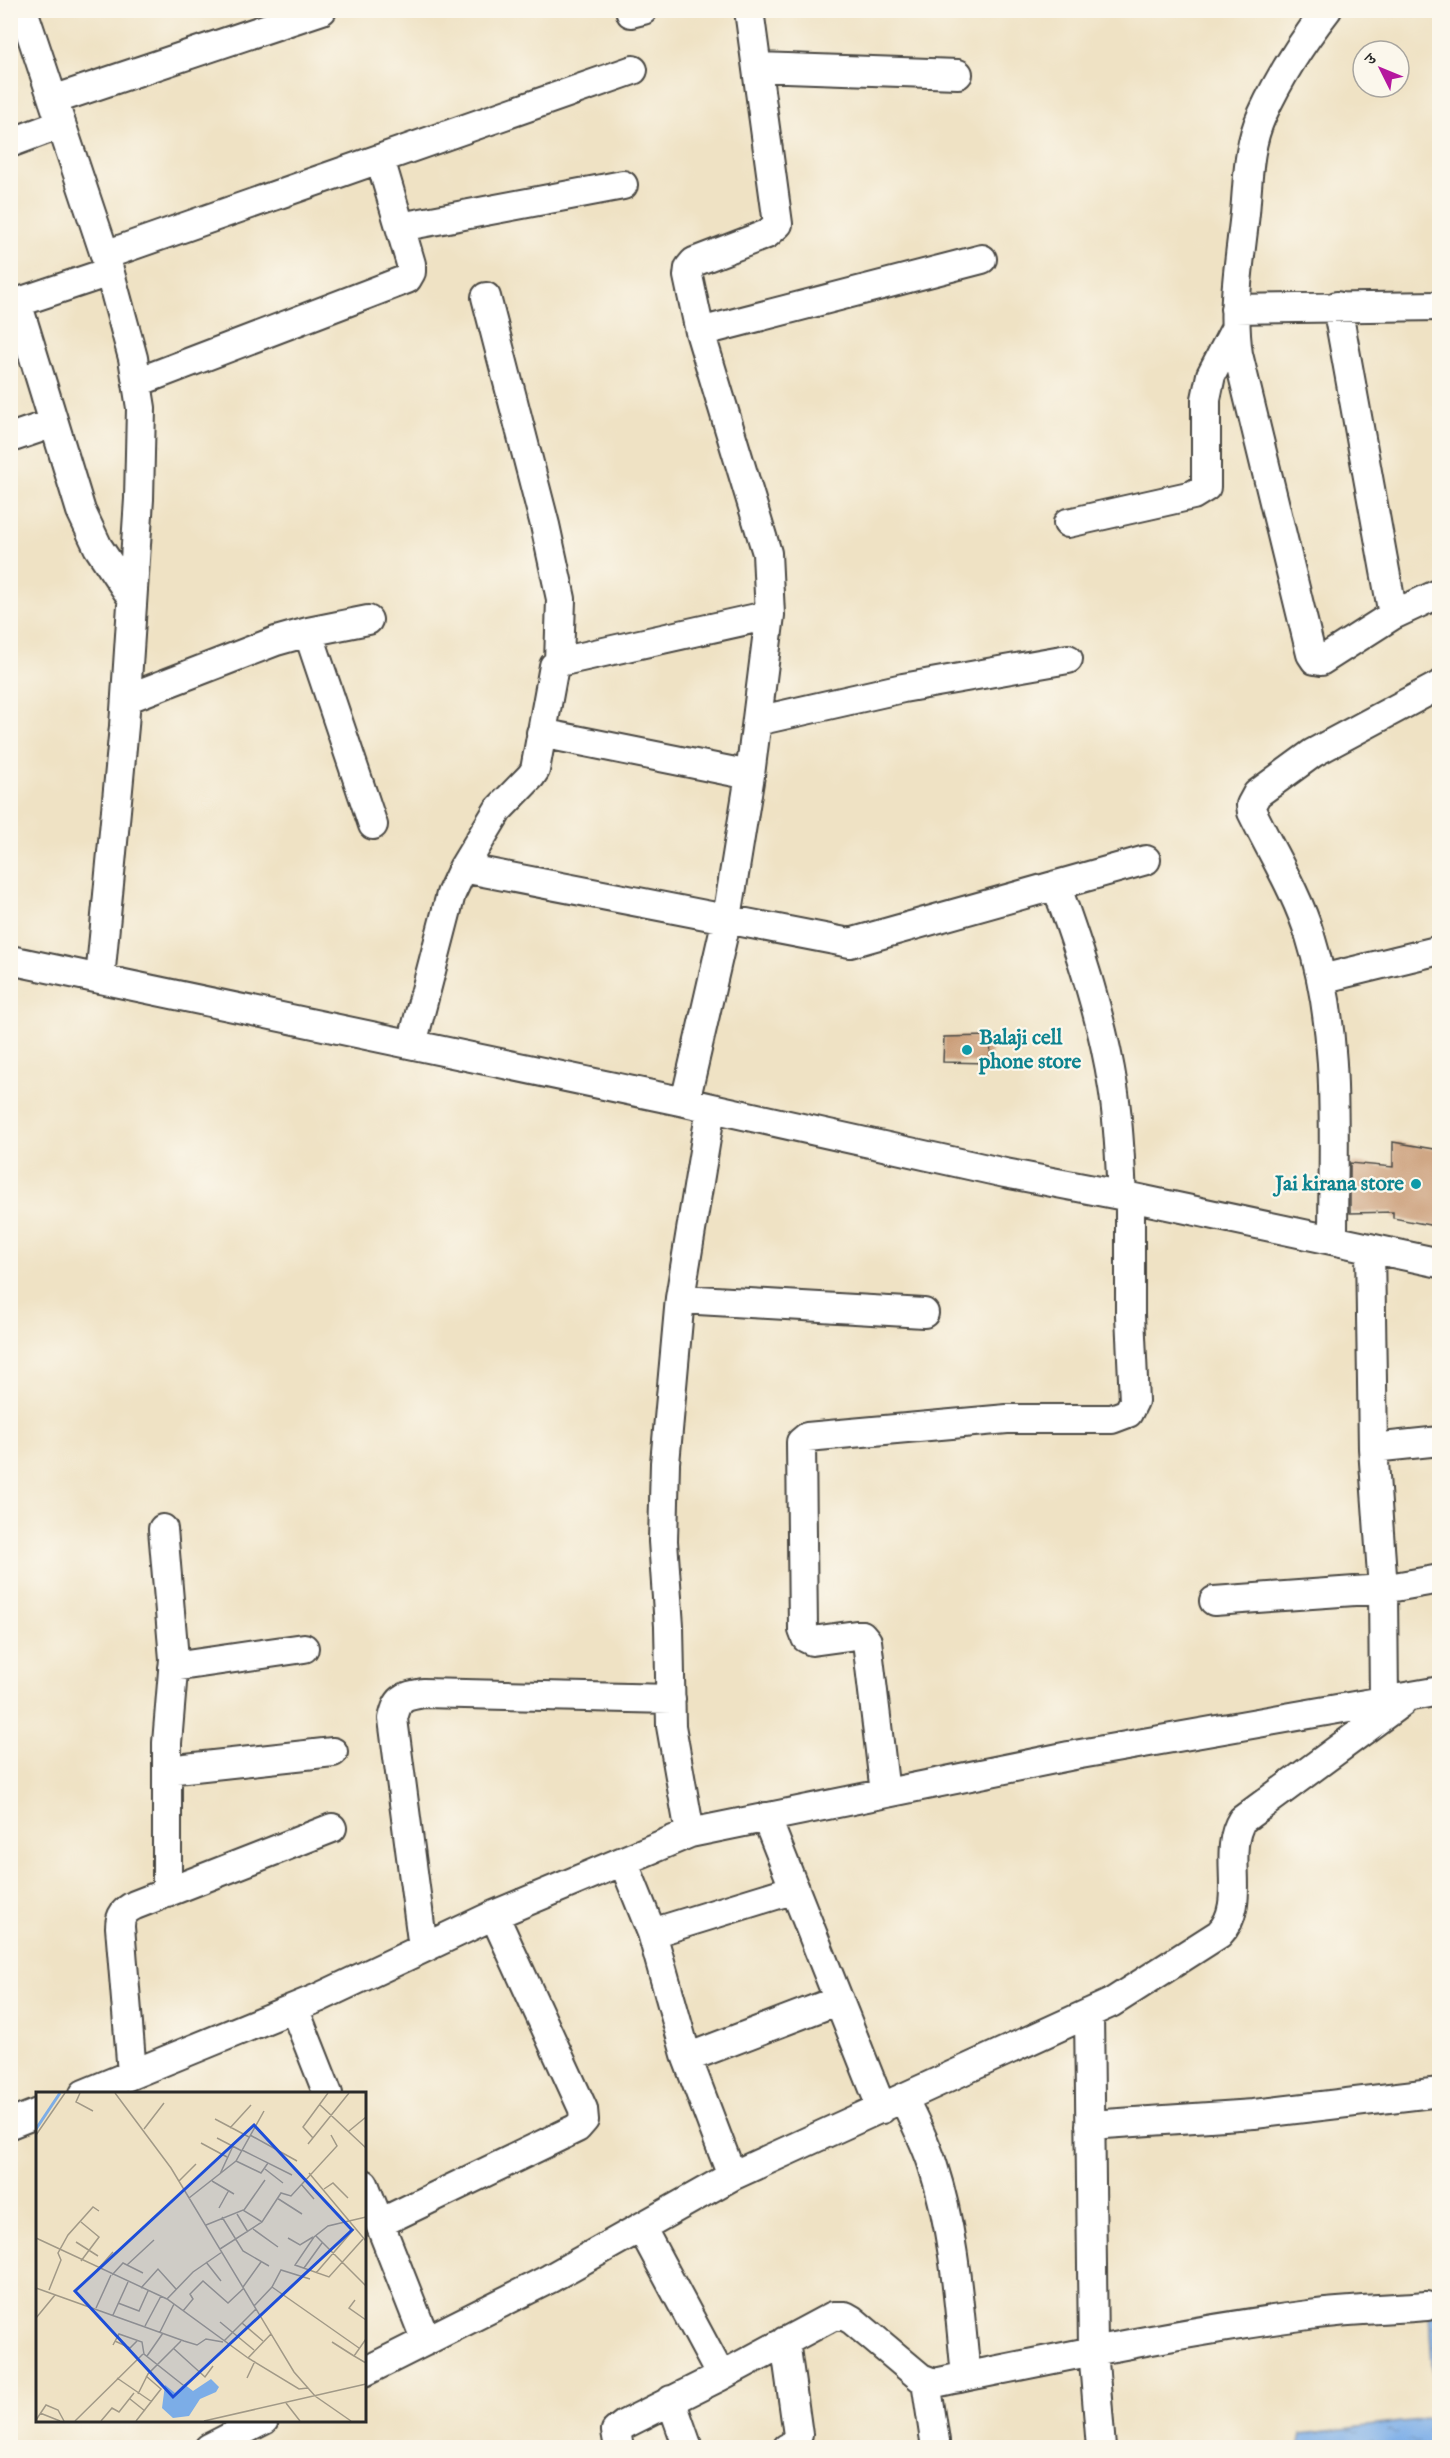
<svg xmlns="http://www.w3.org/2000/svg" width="1450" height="2458" viewBox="0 0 1450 2458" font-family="'IM FELL English','Noto Serif Devanagari',serif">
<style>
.water{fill:url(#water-ripples);stroke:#546c89;stroke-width:1.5}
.building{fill:#ca9d78}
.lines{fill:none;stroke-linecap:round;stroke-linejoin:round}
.minor-casing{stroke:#484642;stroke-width:32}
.minor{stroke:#fff;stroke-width:28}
.culture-dot{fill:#0f9aa8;stroke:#fbf7ec;stroke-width:2}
.labels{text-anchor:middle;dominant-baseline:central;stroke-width:4.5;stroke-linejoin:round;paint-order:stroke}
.culture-label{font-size:21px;font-weight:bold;fill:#0d838f;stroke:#fbf7ec;text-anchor:start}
.inset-river{fill:none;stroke:#7cade7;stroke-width:3}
.inset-road{fill:none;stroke:#a19987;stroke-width:1.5}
.view{fill:#1d4ed8;fill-opacity:0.15;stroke:#1d4ed8;stroke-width:3}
.inset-edge{fill:none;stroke:#2b2b2b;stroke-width:3}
</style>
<defs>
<pattern id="water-ripples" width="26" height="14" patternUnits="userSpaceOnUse" patternTransform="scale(1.5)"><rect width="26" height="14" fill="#7cade7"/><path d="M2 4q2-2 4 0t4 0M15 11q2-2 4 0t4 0" fill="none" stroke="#668dbb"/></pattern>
</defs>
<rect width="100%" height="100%" fill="#fbf7ec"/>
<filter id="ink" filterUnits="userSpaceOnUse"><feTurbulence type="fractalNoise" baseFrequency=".0167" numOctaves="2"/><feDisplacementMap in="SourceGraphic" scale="12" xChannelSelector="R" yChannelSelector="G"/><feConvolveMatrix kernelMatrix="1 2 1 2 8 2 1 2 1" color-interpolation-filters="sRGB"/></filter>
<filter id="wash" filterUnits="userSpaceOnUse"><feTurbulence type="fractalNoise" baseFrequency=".008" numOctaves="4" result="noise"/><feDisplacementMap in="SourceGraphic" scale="24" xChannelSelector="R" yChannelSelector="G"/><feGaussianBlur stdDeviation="1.35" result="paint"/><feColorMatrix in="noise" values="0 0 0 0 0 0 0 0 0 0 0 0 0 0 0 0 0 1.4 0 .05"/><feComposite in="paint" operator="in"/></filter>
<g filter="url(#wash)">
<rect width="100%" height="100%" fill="#efe2c4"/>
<path class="water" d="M1439,2293V2447L1298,2448L1301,2434L1435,2418L1428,2295Z"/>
<g id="blocks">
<path class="building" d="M991,1036L990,1063L943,1062L944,1037Z
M1393,1142L1440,1150V1227L1393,1218V1212L1350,1213V1163L1393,1167Z"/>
</g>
</g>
<g filter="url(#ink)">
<use href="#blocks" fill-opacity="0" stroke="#484642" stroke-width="1.5"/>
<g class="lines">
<defs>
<path id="minor" d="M23,10L105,255L133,358L141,408L139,499L124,726L100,979
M1327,10C1302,42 1279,78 1262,115C1248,145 1248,180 1245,213C1240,260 1231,307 1238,354L1311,654L1315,660L1321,661L1393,615L1440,593
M631,13L643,10
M758,67L958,74
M53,100L322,10
M10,143L61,124
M400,227L623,185
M105,255L633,70
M486,297L545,525L561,599L559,662
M17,302L81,511L98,547L132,598
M10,305L109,272
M1337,306L1393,615
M1235,309L1440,306
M700,332L982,259
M138,382L407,279L411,272V264L380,159
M10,438L54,423
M1068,523L1193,495L1206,487V399L1211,375L1235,329
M308,632L373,825
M126,699L276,641L308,632L368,620
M757,721L903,688L1068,659
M541,733L750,775
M463,868L850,943L1146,860
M1056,885C1080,951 1102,1017 1113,1087C1119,1123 1120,1160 1122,1196
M10,960L685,1102L1005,1173L1130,1197L1440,1263
M1321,979L1440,950
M412,1044L451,894L463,868L498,810L531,776L535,770L554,666L559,662L770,615
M685,1102L727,918L750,775L770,615L767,553L700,332L688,276L689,268L694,262L767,234L778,224L749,10
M1333,1240C1333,1139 1341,1034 1310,936C1297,893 1272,853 1252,812L1251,805L1257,794L1313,753L1440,685
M1370,1248L1373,1448L1383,1589L1384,1702
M680,1299L924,1313
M1373,1448L1440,1441
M163,1529L174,1659L167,1743V1893
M1214,1601L1383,1589L1440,1579
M173,1667L304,1648
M167,1770L333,1752
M885,1793L867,1641L862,1635H856L812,1641L806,1638L803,1630L801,1442L807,1437L1007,1419H1112L1128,1413L1134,1401L1130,1315V1197
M766,1817L882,2109
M690,1833L671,1726L669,1626L663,1541L665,1463L680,1298L711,1108
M623,1861L652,1933L687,2058L732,2176
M652,1933L795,1889
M423,1948L393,1719C398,1698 402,1697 423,1693L671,1699
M294,2008L328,2094
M1089,2013L1093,2349L1101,2448
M687,2058L839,2000
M132,2073L120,1927C120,1915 125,1910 135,1905L332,1828
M84,2094L318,1998L494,1915L690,1833L1069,1756L1440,1691
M904,2099C914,2121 926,2143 933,2166C955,2234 959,2307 966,2376
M10,2124L38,2113
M1090,2125L1254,2114L1440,2092
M364,2184L426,2341
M380,2223L577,2128L584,2120L583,2109L494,1915
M641,2227L721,2376
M785,2341L798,2435L792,2446L787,2448
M364,2372L549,2279L732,2176L1111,2003L1219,1934C1249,1904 1221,1853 1242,1820L1402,1702
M926,2381L935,2441L934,2448
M671,2400L688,2448
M209,2448L264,2420
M619,2448L616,2431L625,2424L721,2376L833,2316H845L852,2320L921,2378L934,2383C1059,2358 1183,2331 1309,2315C1348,2310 1388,2309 1427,2306"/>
</defs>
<use href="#minor" class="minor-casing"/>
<use href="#minor" class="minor"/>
</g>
</g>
<g class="culture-dot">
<circle cx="967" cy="1050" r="6"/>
<circle cx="1416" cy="1184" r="6"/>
</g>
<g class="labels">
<g class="culture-label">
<text x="979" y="1038">Balaji cell<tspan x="979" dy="24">phone store</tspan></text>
<text x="1404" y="1184" text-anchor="end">Jai kirana store</text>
</g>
</g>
<g transform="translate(36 2092)">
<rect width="330" height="330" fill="#efe2c4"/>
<path d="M175,287L183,295L180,300L164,307L153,324L137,326L126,316L129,293L139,301L148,292L157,299Z" fill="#7cade7"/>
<path class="inset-river" d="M0,37L24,1"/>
<path class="inset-road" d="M44,1L40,10L57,19M79,1L135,76L258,280L279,304L315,329M283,12L330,56M179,27L213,45M194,36L215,13M108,37L128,11M313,39L330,25M0,43L29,1M214,43L261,69M181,46L206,59M277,46L267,35L292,1M165,51L191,65M272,52L313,1M206,58L256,83M200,69L225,81L232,71M229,77L247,91M273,81L330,149M184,82L197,54M143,89L160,72M176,89L198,102M265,92L278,107M288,97L297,91L312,106M153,106L200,69L228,19M241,106L266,122M183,116L193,98M208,118L229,88M201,122L212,140M186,125L207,159L233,174M45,130L63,145L45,169M170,133L207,118L226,130M217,137L242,155M280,144L330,194M0,146L131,207L212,266L263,297L272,296M252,146L264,153L277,145M327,147L293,185L259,173L278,145L292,134L330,125M40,150L62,164M184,157L226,130L245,101L255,104L301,54L295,43M170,170L185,189M91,173L118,148M268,176L286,151M62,177L77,160M280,181L318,137M76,183L87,171L107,181M207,195L225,170M236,195L323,256M0,196L148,249L161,253L170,247L187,250M105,196L122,177L140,197M13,198L25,168L22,161L32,143L57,115L63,119M131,207L157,180L186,160M319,208L313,216L330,228M82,211L103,219L112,199M218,214L236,195L245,178L274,187M60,216L75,183M147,219L157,207L154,202L167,189L192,211L208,196M77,223L92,190M0,226L19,203M184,230L218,258M206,231L227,249M109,234L125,204M124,240L138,212M330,247L318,264L330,271M79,249L94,256L101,249M188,249L220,217M296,250L318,264M77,253L83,242L106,250L108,262L147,293M137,256L169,285L177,274M111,264L127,241M212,266L235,242M81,286L116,310M211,286L219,269M102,302L112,282L145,249M94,307L109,319M250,311L264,329M4,321L24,329M0,328L10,313L22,318L28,329M39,329L107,262M65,329L76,316L83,320L98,301M100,329L125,297L110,284M168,329L330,292"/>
<path class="view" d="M218,33L316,138L137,305L39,199Z"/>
<rect width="330" height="330" class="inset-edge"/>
</g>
<rect width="1450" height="2458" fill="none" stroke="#fbf7ec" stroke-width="36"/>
<g transform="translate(1381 69) rotate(313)"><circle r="28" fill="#fbf7ec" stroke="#a8a59f" stroke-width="1.5"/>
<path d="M0-4.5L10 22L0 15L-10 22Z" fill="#b5179e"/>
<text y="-9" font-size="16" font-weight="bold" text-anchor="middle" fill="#2b2b2b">उ</text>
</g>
</svg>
